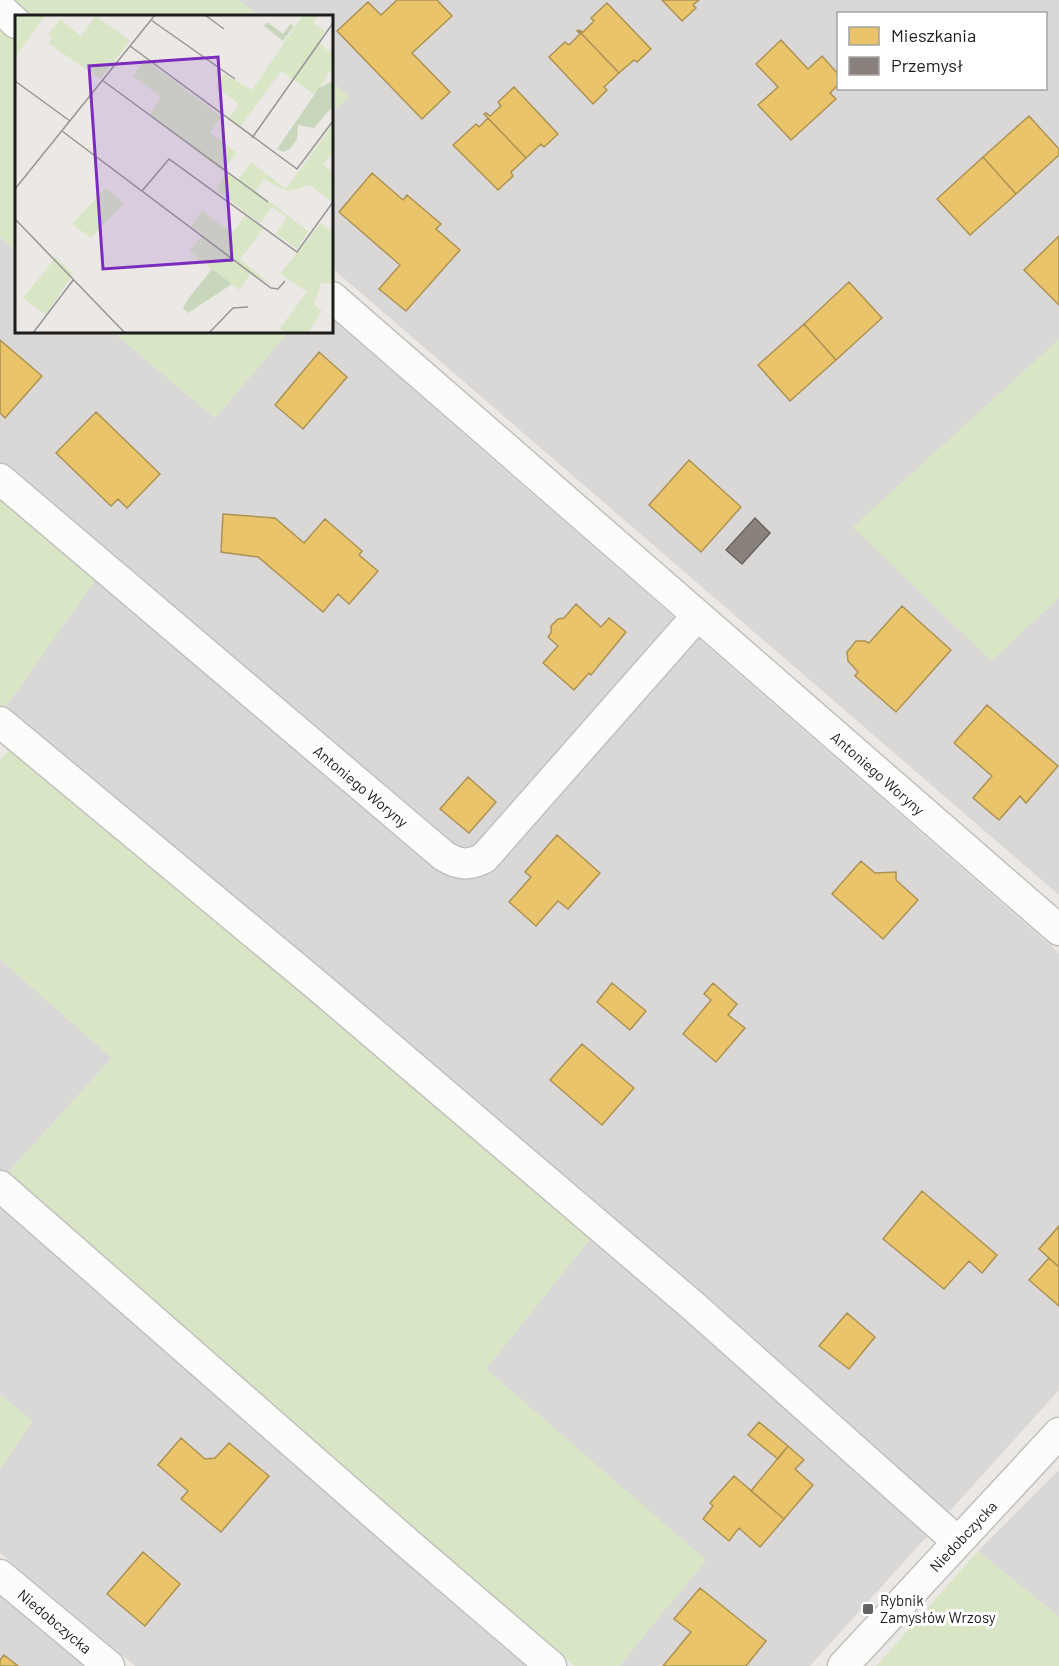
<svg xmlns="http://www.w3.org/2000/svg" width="1059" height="1666" viewBox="0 0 1059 1666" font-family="Barlow,sans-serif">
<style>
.residential{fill:#dad8d6;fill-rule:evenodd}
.grass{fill:#d9e6c6}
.homes{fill:#e9c46a;stroke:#ac9253;stroke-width:1.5}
.industry{fill:#8a817c;stroke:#69635f;stroke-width:1.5}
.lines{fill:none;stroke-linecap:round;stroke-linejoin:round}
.minor-casing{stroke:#c2c0bf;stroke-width:33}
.minor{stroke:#fcfcfb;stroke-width:30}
.poi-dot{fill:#646362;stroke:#fff;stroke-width:2}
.labels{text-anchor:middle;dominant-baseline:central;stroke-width:6;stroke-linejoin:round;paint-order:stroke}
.street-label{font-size:15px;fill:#1c1c1c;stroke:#fff}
.poi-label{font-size:15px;fill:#1c1c1c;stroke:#fff;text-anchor:start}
.inset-road{fill:none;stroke:#989695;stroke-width:1.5}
.view{fill:#7b2cbf;fill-opacity:0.15;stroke:#7b2cbf;stroke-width:3}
.inset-edge{fill:none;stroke:#1c1c1c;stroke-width:3}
</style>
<rect width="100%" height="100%" fill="#ebe8e5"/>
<path class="residential" d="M239,0H1059V895L332,268V112L349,97L332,82V16H258ZM838,14H1046V88H838Z
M0,237L16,251V332H113L215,418L288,332H332V319L1059,953V1390L810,1666H619L705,1560L486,1369L593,1235L2,712L108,561L0,467Z
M0,959L112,1058L4,1177L0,1174Z
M0,1206L539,1666H135L0,1553V1469L32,1421L0,1394Z
M1059,1470V1617L978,1551Z
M0,1595L84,1666H0Z"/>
<path class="grass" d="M0,0H239L258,16H16V251L0,237Z
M332,82L349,97L332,112Z
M113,332H288L215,418Z
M1059,339V598L991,661L853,527Z
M0,500L95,580L2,712L593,1235L486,1369L706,1560L619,1666H574L4,1177L112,1058L0,959V760L13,745L0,734Z
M0,1394L32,1421L0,1469Z
M978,1551L1059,1617V1666H876Z"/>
<path class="homes" d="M397,0H437L452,16L412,53L450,92L422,119L337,31L368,2L381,15Z
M662,0H699L693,5L696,8L682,21Z
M607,3L651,49L637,62L634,60L619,73L578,30L583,32L594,21L591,18Z
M578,30L619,73L604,87L607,90L593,104L549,57L565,42L569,45L580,34L577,31Z
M781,40L808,69L822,56L838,74V85L830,93L836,99L791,140L758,105L778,87L756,64Z
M514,87L558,134L544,147L541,144L526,158L484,114L486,113L490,116L501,106L498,102Z
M1029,116L1059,149V155L1016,194L983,157Z
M488,118L526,158L511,172L513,176L498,190L453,145L476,124L479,127Z
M983,157L1016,194L970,235L937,199Z
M372,173L403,200L407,195L441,224L436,229L460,250L406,311L379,289L400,265L339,212Z
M1059,236V305L1024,270Z
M849,282L882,318L836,360L804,324Z
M804,324L836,360L790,401L758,365Z
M0,340L42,376L5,418L0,413Z
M319,352L347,377L303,429L275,405Z
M96,412L160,474L127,508L118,499L111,506L56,453Z
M689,460L741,507L701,552L649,505Z
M223,514L275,518L304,543L325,519L362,551L359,555L378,571L349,604L338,594L323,612L258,557L221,552Z
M576,604L601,627L609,618L626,632L591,675L589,673L574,690L543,663L558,646L548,637L551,633V626L558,619L564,618Z
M902,606L951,650L896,712L855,676L858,672L848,661L847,652L856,641H865L869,643Z
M987,705L1058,766L1026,803L1020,796L999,820L973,798L992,776L954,743Z
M468,777L496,802L469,833L440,809Z
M557,835L600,873L568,909L558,901L536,926L509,902L531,877L525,872Z
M861,861L875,873L896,872V880L918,900L883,939L832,894Z
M612,983L646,1011L630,1030L597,1002Z
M713,983L737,1004L728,1015L745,1028L716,1062L683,1034L711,1000L704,994Z
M582,1044L634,1088L602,1125L550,1080Z
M922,1191L997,1255L982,1273L969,1261L944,1289L883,1239Z
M1059,1226V1267L1039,1249Z
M1049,1258L1059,1267V1306L1029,1280Z
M847,1313L875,1337L849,1369L819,1346Z
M759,1422L788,1446L778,1459L748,1435Z
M181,1438L205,1459L215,1458L229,1443L269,1476L221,1532L181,1499L188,1491L158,1465Z
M788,1446L804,1460L795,1469L813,1485L784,1519L751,1491Z
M734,1476L784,1519L760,1547L739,1528L729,1541L703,1519L713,1506L710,1503Z
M143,1552L180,1584L145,1626L107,1594Z
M700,1588L766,1641L746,1666H663L691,1632L674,1619Z
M4,1655L18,1666H0V1660Z"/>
<path class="industry" d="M755,518L770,533L742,564L726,550Z"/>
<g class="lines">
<defs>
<path id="minor" d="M0,8L16,23
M332,297L1059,930
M0,479L444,856C459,865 468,866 484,858L697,616
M0,722L319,987L692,1305L958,1542
M0,1186L405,1541L551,1666
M0,1575L109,1666
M843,1666L1059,1433"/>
</defs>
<use href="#minor" class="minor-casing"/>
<use href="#minor" class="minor"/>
</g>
<rect class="poi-dot" x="862" y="1603" width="12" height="12" rx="3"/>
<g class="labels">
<g class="street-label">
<text transform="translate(878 773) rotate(41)">Antoniego Woryny</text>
<text transform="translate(361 786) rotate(40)">Antoniego Woryny</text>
<text transform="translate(963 1536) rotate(-47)">Niedobczycka</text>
<text transform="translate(55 1621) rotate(40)">Niedobczycka</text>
</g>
<g class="poi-label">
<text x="880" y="1600">Rybnik<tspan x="880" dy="17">Zamysłów Wrzosy</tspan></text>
</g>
</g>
<g transform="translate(15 15)">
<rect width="318" height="318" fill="#ebe8e5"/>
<path d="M0,0H30L0,43ZM288,0H303L298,8L309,15L305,29L315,37L318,34V52L300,80L266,56L225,112L214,103L224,89L201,72L209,59L237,75ZM81,1L115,26L85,64L33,28L37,23L33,20L45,4L66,21ZM130,44L207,102L195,117L222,138L209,154L223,165L236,147L271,174L318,109V136L308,150L318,157L316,186L295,170L275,176L264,173L249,164L241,176L293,216L282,234L261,219L272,202L257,192L245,208L201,175L210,158L134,100L146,82L118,61ZM91,173L109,188L76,223L57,209ZM187,196L217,218L230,201L248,214L225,244L257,270L236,258L224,275L174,236L188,220L176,211ZM306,208L318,218V269L306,268L299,290L307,296L293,318H271L265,313L292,277L265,259ZM41,242L58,259L31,300L8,283Z" fill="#d9e6c6"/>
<path d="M252,7L268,19L275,9L279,11L268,26L249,11ZM318,66V91L299,113L283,110L282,124L275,134L268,137L262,134L304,73ZM197,254L217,269L173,298L168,293L173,284Z" fill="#c8d7bc"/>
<path class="inset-road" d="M190,0L209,14M136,5L220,64M115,31L282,154L318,106M87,65L253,187M0,66L55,106M47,116L256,273L263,274L270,266M237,123L318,8M0,174L140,0M127,176L154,144L282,237L318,187M0,204L110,318M18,318L59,264M194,318L218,293L233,292"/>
<path class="view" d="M203,42L217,245L88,254L74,51Z"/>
<rect width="318" height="318" class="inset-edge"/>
</g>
<rect x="837" y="12" width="210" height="78" fill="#ffffff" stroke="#a4a4a4" stroke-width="1.5"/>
<rect x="849" y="27" width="30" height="18" fill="#e9c46a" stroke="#a4a4a4" stroke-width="1.5"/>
<text x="891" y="42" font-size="18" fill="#1c1c1c">Mieszkania</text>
<rect x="849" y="57" width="30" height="18" fill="#8a817c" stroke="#a4a4a4" stroke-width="1.5"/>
<text x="891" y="72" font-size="18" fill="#1c1c1c">Przemysł</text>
</svg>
